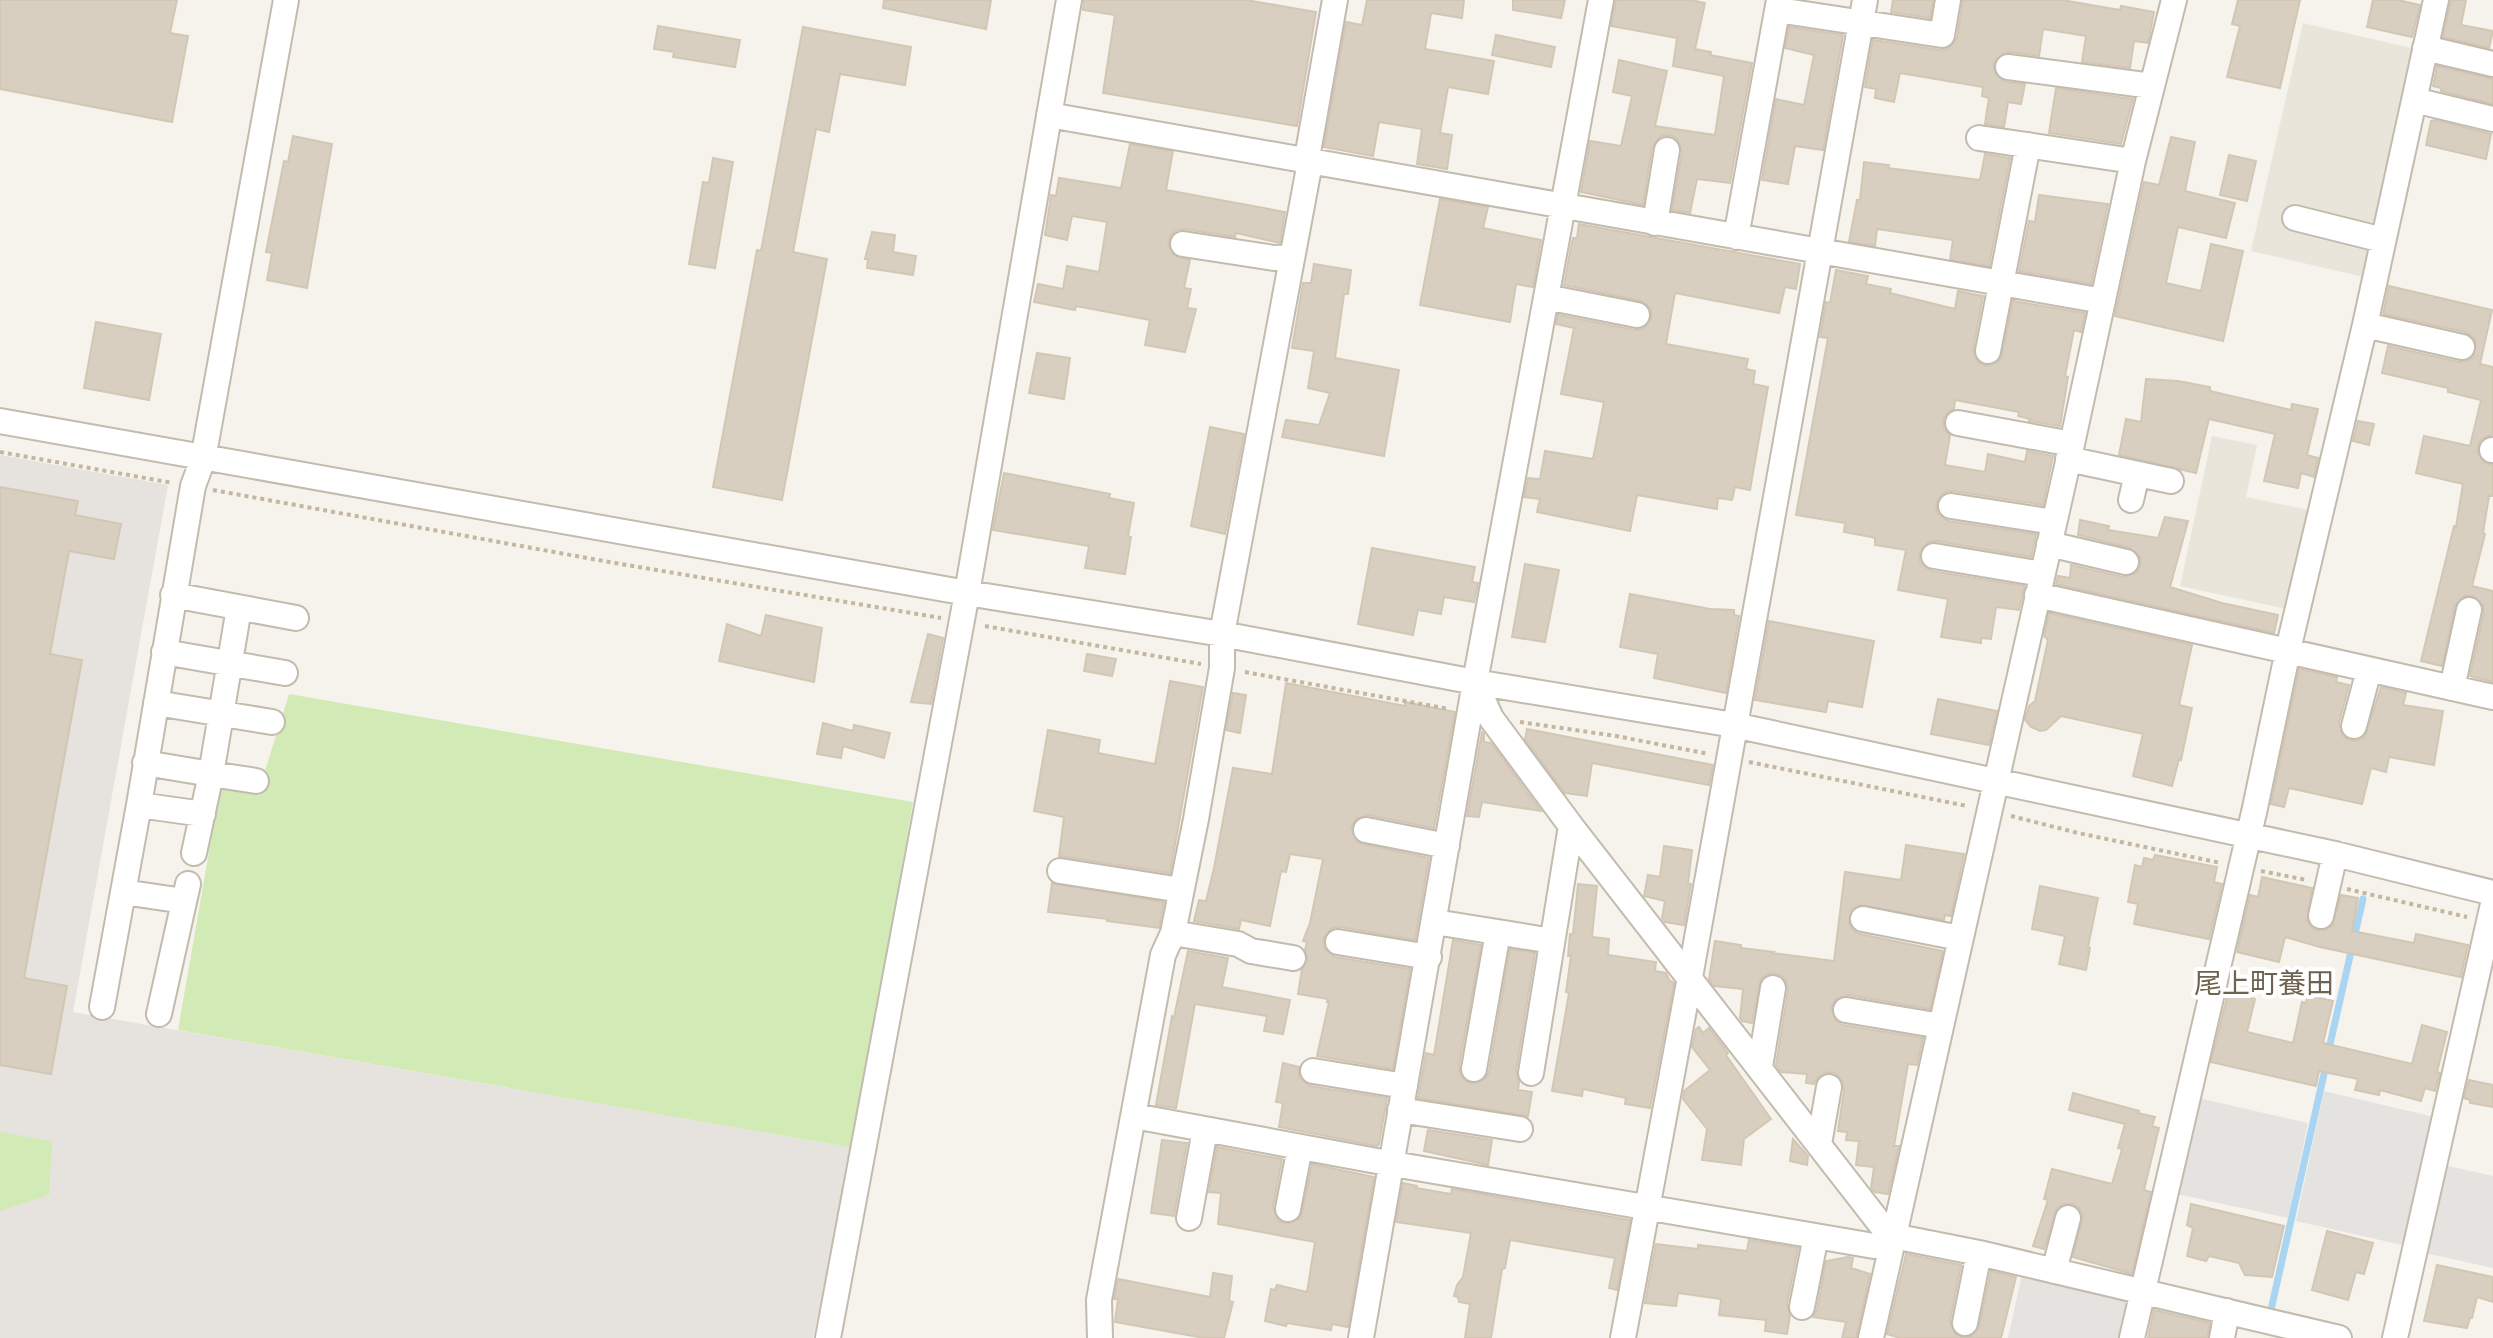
<svg xmlns="http://www.w3.org/2000/svg" width="2493" height="1338" viewBox="0 0 2493 1338" font-family="'Golos Text','Noto Sans JP',sans-serif">
<style>
.residential{fill:#eae5da}
.industrial{fill:#e6e2dd}
.green{fill:#d2eab5}
.parking{fill:#e5e3e0}
.lines{fill:none;stroke-linecap:round;stroke-linejoin:round}
.stream{stroke:#a9d4f2;stroke-width:7}
.building{fill:#d8cfc1;stroke:#d3c7b4;stroke-width:2}
.minor-casing{stroke:#c2bbae;stroke-width:28}
.path{stroke:#c4b79f;stroke-width:4;stroke-dasharray:4 4;stroke-linecap:butt}
.minor{stroke:#fff;stroke-width:24}
.labels{text-anchor:middle;dominant-baseline:central;stroke-width:8;stroke-linejoin:round;paint-order:stroke}
.quarter-label{font-size:28px;fill:#6e6250;stroke:#fff}
</style>
<rect width="100%" height="100%" fill="#f6f3ec"/>
<path class="residential" d="M2303,23L2420,50L2368,278L2251,251Z
M2212,436L2257,445L2246,497L2313,511L2292,610L2180,586Z"/>
<path class="industrial" d="M0,455L168,485L73,1012L853,1148L813,1338H0Z"/>
<path class="green" d="M289,694L913,802L853,1148L178,1030L221,783L259,790Z
M0,1132L52,1141L49,1195L0,1211Z"/>
<path class="parking" d="M2324,1091L2439,1118L2411,1247L2296,1221Z
M2194,1097L2308,1123L2288,1218L2172,1193Z
M2439,1164L2493,1176V1268L2420,1252Z
M2022,1274L2132,1296L2123,1338H2008Z"/>
<g class="lines">
<path class="stream" d="M2328,1053L2363,899
M2270,1314L2326,1065"/>
</g>
<path class="building" d="M0,0H177L170,33L188,36L172,122L0,89Z
M884,0H991L986,29L883,8Z
M1084,0H1246L1316,12L1297,126L1103,93L1115,15L1083,10Z
M1367,0H1464L1462,18L1431,13L1425,49L1494,61L1488,94L1448,87L1440,133L1452,135L1447,169L1417,164L1422,129L1379,122L1373,156L1324,147L1346,22L1362,25Z
M1513,0H1565L1561,18L1513,10Z
M1616,0H1691L1705,3L1695,49L1711,52L1710,55L1752,63L1730,183L1697,179L1690,213L1672,210L1682,152L1677,139L1670,135L1661,136L1652,147L1643,205L1581,192L1590,141L1621,146L1632,96L1613,92L1619,60L1667,71L1655,126L1715,135L1724,76L1673,66L1677,38L1611,26Z
M1893,0H1933L1930,18L1891,12Z
M1963,0H2062L2120,10L2121,6L2154,12L2148,43L2134,41L2130,68L2082,62L2086,36L2043,29L2039,56L2010,52L2002,54L1993,64L1995,73L2005,82L2025,84L2021,104L2008,102L2004,127L1985,124L1989,98L1982,96L1983,87L1900,73L1894,102L1875,98L1876,89L1865,87L1873,40L1940,50L1948,49L1957,38Z
M2238,0H2300L2280,88L2227,77L2240,26L2232,24Z
M2373,0H2398L2420,5L2412,37L2367,27Z
M2451,0H2466L2461,25L2493,31L2489,48L2443,37Z
M658,26L740,40L735,67L673,57L674,52L654,49Z
M803,27L911,47L905,85L840,74L829,132L816,129L793,252L827,259L782,500L713,487L757,250L761,251Z
M1789,27L1843,35L1823,150L1795,146L1788,184L1762,180L1776,99L1804,105L1814,55L1785,48Z
M1496,35L1555,47L1551,67L1492,55Z
M2437,66L2493,79V104L2441,91V88L2433,86Z
M2056,88L2133,99L2121,144L2049,133Z
M2435,120L2491,134L2486,159L2426,145L2431,121Z
M293,136L332,144L307,288L267,280L272,253L266,252L284,161L288,162Z
M2171,137L2195,142L2185,191L2235,203L2226,238L2178,227L2166,283L2201,291L2211,244L2243,251L2223,341L2115,316L2144,182L2159,185Z
M1130,144L1173,151L1166,190L1285,212L1280,243L1236,233L1235,237L1185,229L1177,230L1171,235L1168,242L1173,255L1190,260L1184,288L1191,289L1187,308L1196,309L1185,352L1145,345L1150,320L1076,306L1075,310L1034,302L1038,284L1063,289L1067,266L1099,272L1107,222L1072,216L1067,240L1045,235L1051,195L1056,196L1059,178L1121,188Z
M1985,154L2010,158L1989,266L1950,260L1953,240L1877,229L1875,246L1849,242L1857,200H1860L1864,162L1889,165L1888,168L1980,180Z
M2229,155L2256,161L2247,201L2220,195Z
M713,158L733,162L715,268L689,264L703,182L709,183Z
M2039,195L2108,204L2091,284L2019,271L2029,221L2035,222Z
M1440,199L1488,207L1483,228L1541,240L1533,287L1516,284L1510,322L1420,305Z
M1579,224L1800,264L1796,289L1785,287L1779,313L1675,293L1666,344L1748,359L1746,369L1755,371L1753,384L1768,387L1750,490L1735,487L1732,500L1718,498L1717,509L1637,495L1630,531L1537,512L1540,499L1524,497L1528,478L1540,479L1545,451L1593,459L1604,402L1561,394L1574,328L1556,324L1558,315L1635,330L1643,329L1651,319V309L1641,301L1564,285L1571,247L1573,238H1577Z
M872,232L895,235L893,252L916,256L913,275L867,268L868,259H865Z
M1314,264L1351,270L1348,294H1344L1335,358L1399,370L1384,456L1282,437L1286,420L1319,425L1330,393L1308,388L1314,351L1292,348L1303,283H1311Z
M1836,270L1868,276L1866,284L1891,289L1890,293L1955,309L1958,291L1983,296L1973,349L1978,362L1986,366L1999,361L2002,355L2013,301L2085,313L2081,332L2074,330L2065,376L2068,377L2060,426L2029,421L2030,419L2018,416L2019,412L1955,400L1954,409L1947,413L1943,420L1944,429L1950,435L1945,465L1985,472L1988,454L2025,462L2027,451L2053,456L2043,505L1953,491L1945,492L1936,503L1937,512L1948,521L2036,534L2031,557L1936,541L1928,542L1919,553L1920,562L1931,571L2025,586L2019,610L1996,607L1991,639L1981,638V643L1941,637L1948,599L1898,590L1906,550L1875,545V538L1871,537L1844,532L1845,523L1796,515L1828,338L1820,337L1826,302L1830,303Z
M2389,286L2492,310L2480,364L2493,367V431L2492,435L2485,437L2479,442L2477,451L2484,463L2493,465V496H2489L2483,533L2485,534L2472,586L2493,591V682L2470,676L2484,612L2483,605L2473,596H2464L2455,606L2442,666L2421,661L2454,526L2456,527L2463,484L2416,473L2424,436L2470,446L2481,400L2448,392V388L2382,373L2388,346L2459,362L2467,361L2473,357L2476,343L2473,337L2465,332L2383,314Z
M96,322L161,334L149,400L84,388Z
M1037,353L1070,358L1064,399L1029,393Z
M2146,379L2178,381L2210,387V391L2291,410L2292,404L2318,409L2307,455L2318,458L2314,477L2301,473L2298,488L2264,481L2275,434L2209,419L2196,473L2119,455L2126,419L2141,422Z
M2358,421L2374,424L2369,445L2353,441Z
M1210,427L1244,434L1225,534L1191,526Z
M1004,473L1110,494L1109,498L1134,503L1128,536L1131,537L1125,574L1085,568L1089,546L993,530Z
M0,487L78,501L75,515L121,524L114,559L69,551L50,654L82,660L24,978L67,986L51,1074L0,1065Z
M2165,517L2188,521L2170,587L2222,603L2278,615L2274,633L2056,584L2058,576L2070,578L2071,565L2123,577L2136,573L2140,566V557L2130,548L2078,535L2080,520L2109,526L2108,530L2158,538Z
M1372,548L1475,567L1472,582L1478,583L1474,602L1444,597L1441,614L1418,610L1413,635L1358,624Z
M1525,564L1559,570L1545,642L1512,637Z
M1630,594L1710,609L1734,610V615L1739,616L1726,693L1654,678L1658,654L1620,647Z
M2049,613L2192,645L2179,705L2192,708L2181,760L2179,759L2172,786L2133,776L2143,734L2061,716L2046,730L2040,731L2031,727L2025,720L2029,706L2035,701L2048,640L2044,636Z
M766,615L822,628L814,682L719,661L727,624L761,636Z
M1769,621L1874,641L1862,707L1828,701L1826,712L1755,700Z
M928,634L943,638L931,704L911,702Z
M1087,654L1116,659L1112,676L1084,671Z
M2299,669L2337,677L2336,682L2349,685L2339,723L2343,736L2349,740L2357,741L2365,736L2381,687L2406,693L2403,705L2443,711L2434,765L2389,757L2386,772L2371,768L2362,804L2289,788L2284,807L2271,804Z
M1170,681L1203,687L1170,873L1059,856L1064,817L1034,811L1048,730L1100,740L1098,753L1155,764Z
M1286,683L1405,706V702L1455,712L1434,828L1368,815L1355,820L1351,828L1356,841L1362,844L1429,858L1415,940L1340,927L1332,928L1323,939L1324,948L1335,957L1410,969L1393,1069L1317,1056L1329,1002H1327L1328,999L1298,994L1302,969L1308,960L1305,950L1307,942L1303,941L1310,923L1323,859L1290,854L1286,872L1281,871L1270,926L1241,920L1239,929L1194,921L1199,900L1206,901L1214,868L1233,768L1272,774Z
M1233,693L1246,695L1240,733L1226,730Z
M1938,699L1997,711L1989,745L1931,734Z
M823,723L853,731L854,725L890,733L884,758L843,746L841,758L817,754Z
M1527,729L1713,765L1709,785L1592,763L1587,796L1565,793L1525,739Z
M1482,732L1484,734V742L1491,743L1541,811L1482,802L1479,817L1467,816Z
M1906,845L1964,854L1951,916L1945,915L1944,920L1859,905L1851,910L1849,923L1853,930L1860,934L1943,951L1930,1009L1848,995L1835,1000L1831,1008L1836,1021L1843,1025L1923,1038L1917,1065L1908,1064L1894,1146H1899L1888,1194L1875,1192L1871,1188L1874,1167L1856,1165L1859,1141L1846,1140L1847,1132L1838,1131L1844,1090L1843,1083L1839,1076L1832,1072L1825,1073L1818,1077L1814,1084L1806,1083L1807,1074L1781,1072L1776,1065L1788,990L1787,983L1783,977L1776,973L1768,974L1761,979L1752,1023L1742,1021L1740,1018L1743,989L1714,986L1709,979L1715,941L1741,945V948L1774,952L1773,953L1834,961L1845,872L1901,880Z
M1664,846L1692,850L1688,884H1691L1684,925L1665,922L1662,918L1665,901L1644,896L1648,875L1660,877Z
M2155,855L2217,867L2214,882L2222,884L2209,939L2134,924L2138,904L2128,902L2135,865L2142,867L2144,858L2153,860Z
M2262,877L2312,888L2307,920L2310,926L2317,930H2325L2332,926L2341,895L2358,898L2352,931L2414,943L2416,934L2468,945L2461,977L2320,947L2285,937L2279,962L2237,952L2250,895L2258,897Z
M1052,883L1164,902L1159,928L1107,921L1108,919L1048,912Z
M1578,884L1597,886L1592,937L1609,939L1608,955L1656,962L1655,971L1666,973L1669,980L1674,983L1650,1108L1625,1104L1626,1098L1583,1089L1582,1096L1552,1091L1569,993L1566,992L1571,956H1568L1570,934H1573Z
M2040,886L2098,898L2088,947L2090,948L2086,970L2059,964L2065,936L2032,929Z
M1453,940L1481,945L1459,1066L1460,1073L1464,1080L1472,1084L1485,1079L1489,1072L1510,949L1535,953L1516,1071L1519,1082L1518,1090L1532,1092L1528,1116L1418,1098L1426,1053L1434,1055Z
M1188,951L1228,958L1222,987L1290,1000L1283,1034L1264,1031L1267,1016L1195,1004L1176,1108L1156,1105L1172,1016L1174,1017Z
M2228,993L2255,999L2247,1032L2293,1043L2302,1002L2306,1003L2308,995L2333,1001L2323,1043L2412,1064L2422,1025L2447,1032L2437,1072L2440,1073L2435,1091L2425,1088L2421,1101L2380,1090L2379,1095L2355,1090L2358,1079L2319,1071L2316,1086L2211,1062Z
M1699,1027L1703,1033L1709,1028L1728,1053L1726,1055L1771,1119L1744,1139L1741,1165L1702,1160L1707,1129L1683,1099L1684,1091L1710,1070L1692,1047L1696,1029Z
M1283,1063L1299,1067V1077L1310,1086L1387,1098L1379,1144L1377,1146L1279,1127L1283,1103L1276,1102Z
M2469,1080L2493,1085V1107L2470,1103V1100L2464,1098Z
M2073,1093L2139,1111L2138,1113L2155,1117L2152,1126L2159,1128L2144,1190L2151,1192L2132,1274L2073,1257L2083,1215L2079,1208L2073,1204H2063L2057,1208L2044,1249L2033,1246L2048,1200L2044,1199L2052,1169L2112,1184L2122,1149L2118,1148L2125,1124L2069,1110Z
M1428,1130L1492,1140L1488,1165L1424,1151Z
M1793,1139L1808,1156L1807,1165L1790,1161Z
M1162,1140L1187,1143L1174,1216L1151,1213Z
M1217,1147L1282,1159L1273,1207L1278,1220L1286,1224L1299,1219L1302,1213L1312,1164L1374,1177L1348,1327L1332,1324L1331,1330L1287,1323L1286,1326L1265,1321L1271,1289L1275,1290L1277,1285L1307,1292L1315,1242L1218,1224L1221,1193L1209,1192Z
M1403,1183L1417,1186L1416,1188L1451,1194L1452,1189L1630,1220L1617,1290L1609,1288L1615,1258L1510,1240L1505,1268L1502,1269L1491,1338H1465L1470,1304L1459,1302L1458,1297L1454,1296L1457,1285L1463,1277L1471,1233L1396,1222Z
M2191,1204L2284,1226L2272,1277L2245,1275L2239,1263L2209,1256L2206,1261L2187,1256L2193,1228L2187,1225Z
M2327,1231L2373,1243L2364,1274L2356,1272L2348,1300L2312,1290Z
M1749,1240L1798,1248L1787,1304L1790,1315L1787,1334L1765,1331L1766,1320L1719,1315L1721,1299L1678,1293L1676,1306L1645,1303L1656,1244L1698,1249V1245L1747,1251Z
M1906,1254L1961,1265L1950,1321L1955,1334L1961,1337H1970L1979,1327L1991,1271L2016,1277L2001,1338H1900L1887,1334Z
M1848,1257L1853,1258L1851,1268L1870,1274L1856,1338H1842L1846,1322L1813,1317L1817,1310L1826,1261Z
M2437,1265L2493,1277V1302L2477,1297L2472,1318H2470L2467,1328L2424,1321Z
M1213,1273L1232,1276L1229,1301L1233,1302L1224,1338H1204L1115,1322L1118,1299H1114L1118,1279L1210,1297Z
M2154,1310L2210,1323L2207,1338H2148Z"/>
<g class="lines">
<defs>
<path id="minor" d="M1778,10L1942,35L1948,0
M2425,48L2493,64
M2008,67L2152,86
M2414,100L2493,119
M1049,115C1401,174 1751,242 2103,301
M1979,138L2133,161
M2295,218L2383,240
M1655,223L1667,150
M1736,237L1779,0
M1183,244L1274,258L1292,257
M1546,297L1637,315
M2365,325L2462,347
M1988,351L2028,145
M0,421L967,593L1222,634L1475,682L1734,725L2335,854L2493,893
M1958,423L2072,444
M2492,450H2493
M2068,459L2171,481
M2131,500L2137,474
M1951,506L2054,522
M2049,544L2126,562
M1934,556L2042,574
M173,595L296,618
M2037,595L2493,697
M164,652L285,673
M1475,682L1491,718L1571,826L1885,1230L1893,1236L1979,1253L2339,1338
M2452,688L2469,610
M156,703L272,722
M2354,726L2369,670
M145,763L211,774L239,608
M139,805L203,814
M1366,830L1447,846
M194,853L211,774L256,781
M1060,871L1181,890
M123,892L184,901
M2321,916L2335,854
M1863,919L1960,938
M1435,922L1552,941
M1173,933L1238,944L1251,951L1293,958
M1338,942L1429,957
M102,1007L139,805L193,486L203,459L286,0
M1846,1010L1941,1026
M159,1014L188,884
M1760,1067L1773,988
M1474,1069L1498,932
M1313,1071L1405,1086
M1531,1073L1571,826
M1400,1110L1520,1129
M1134,1116L1393,1164L1874,1246L1893,1236
M1819,1144L1829,1087
M1288,1209L1300,1147
M1189,1218L1205,1130
M2054,1271L2068,1218
M1802,1307L1816,1236
M1965,1323L1979,1253
M828,1338L967,593L1069,0
M1100,1338L1099,1300L1163,955L1173,933L1196,819L1222,668V634L1308,173L1307,158L1335,0
M1361,1338L1475,682L1601,0
M1623,1338L1690,977L1865,0
M1871,1338L2072,444L2133,161L2174,0
M2132,1338L2255,808L2288,650L2365,325L2436,0
M2222,1338L2227,1311
M2395,1338L2493,904"/>
</defs>
<use href="#minor" class="minor-casing"/>
<path class="path" d="M0,452L173,483
M213,490L609,562L941,618
M985,626L1201,664
M1245,672L1449,709
M1520,722L1616,736L1709,754
M1749,762L1967,806
M2011,816L2078,833L2221,863
M2261,871L2307,880
M2347,889L2467,917"/>
<use href="#minor" class="minor"/>
</g>
<g class="labels">
<g class="quarter-label">
<text x="2264" y="982">尾上町養田</text>
</g>
</g>
</svg>
